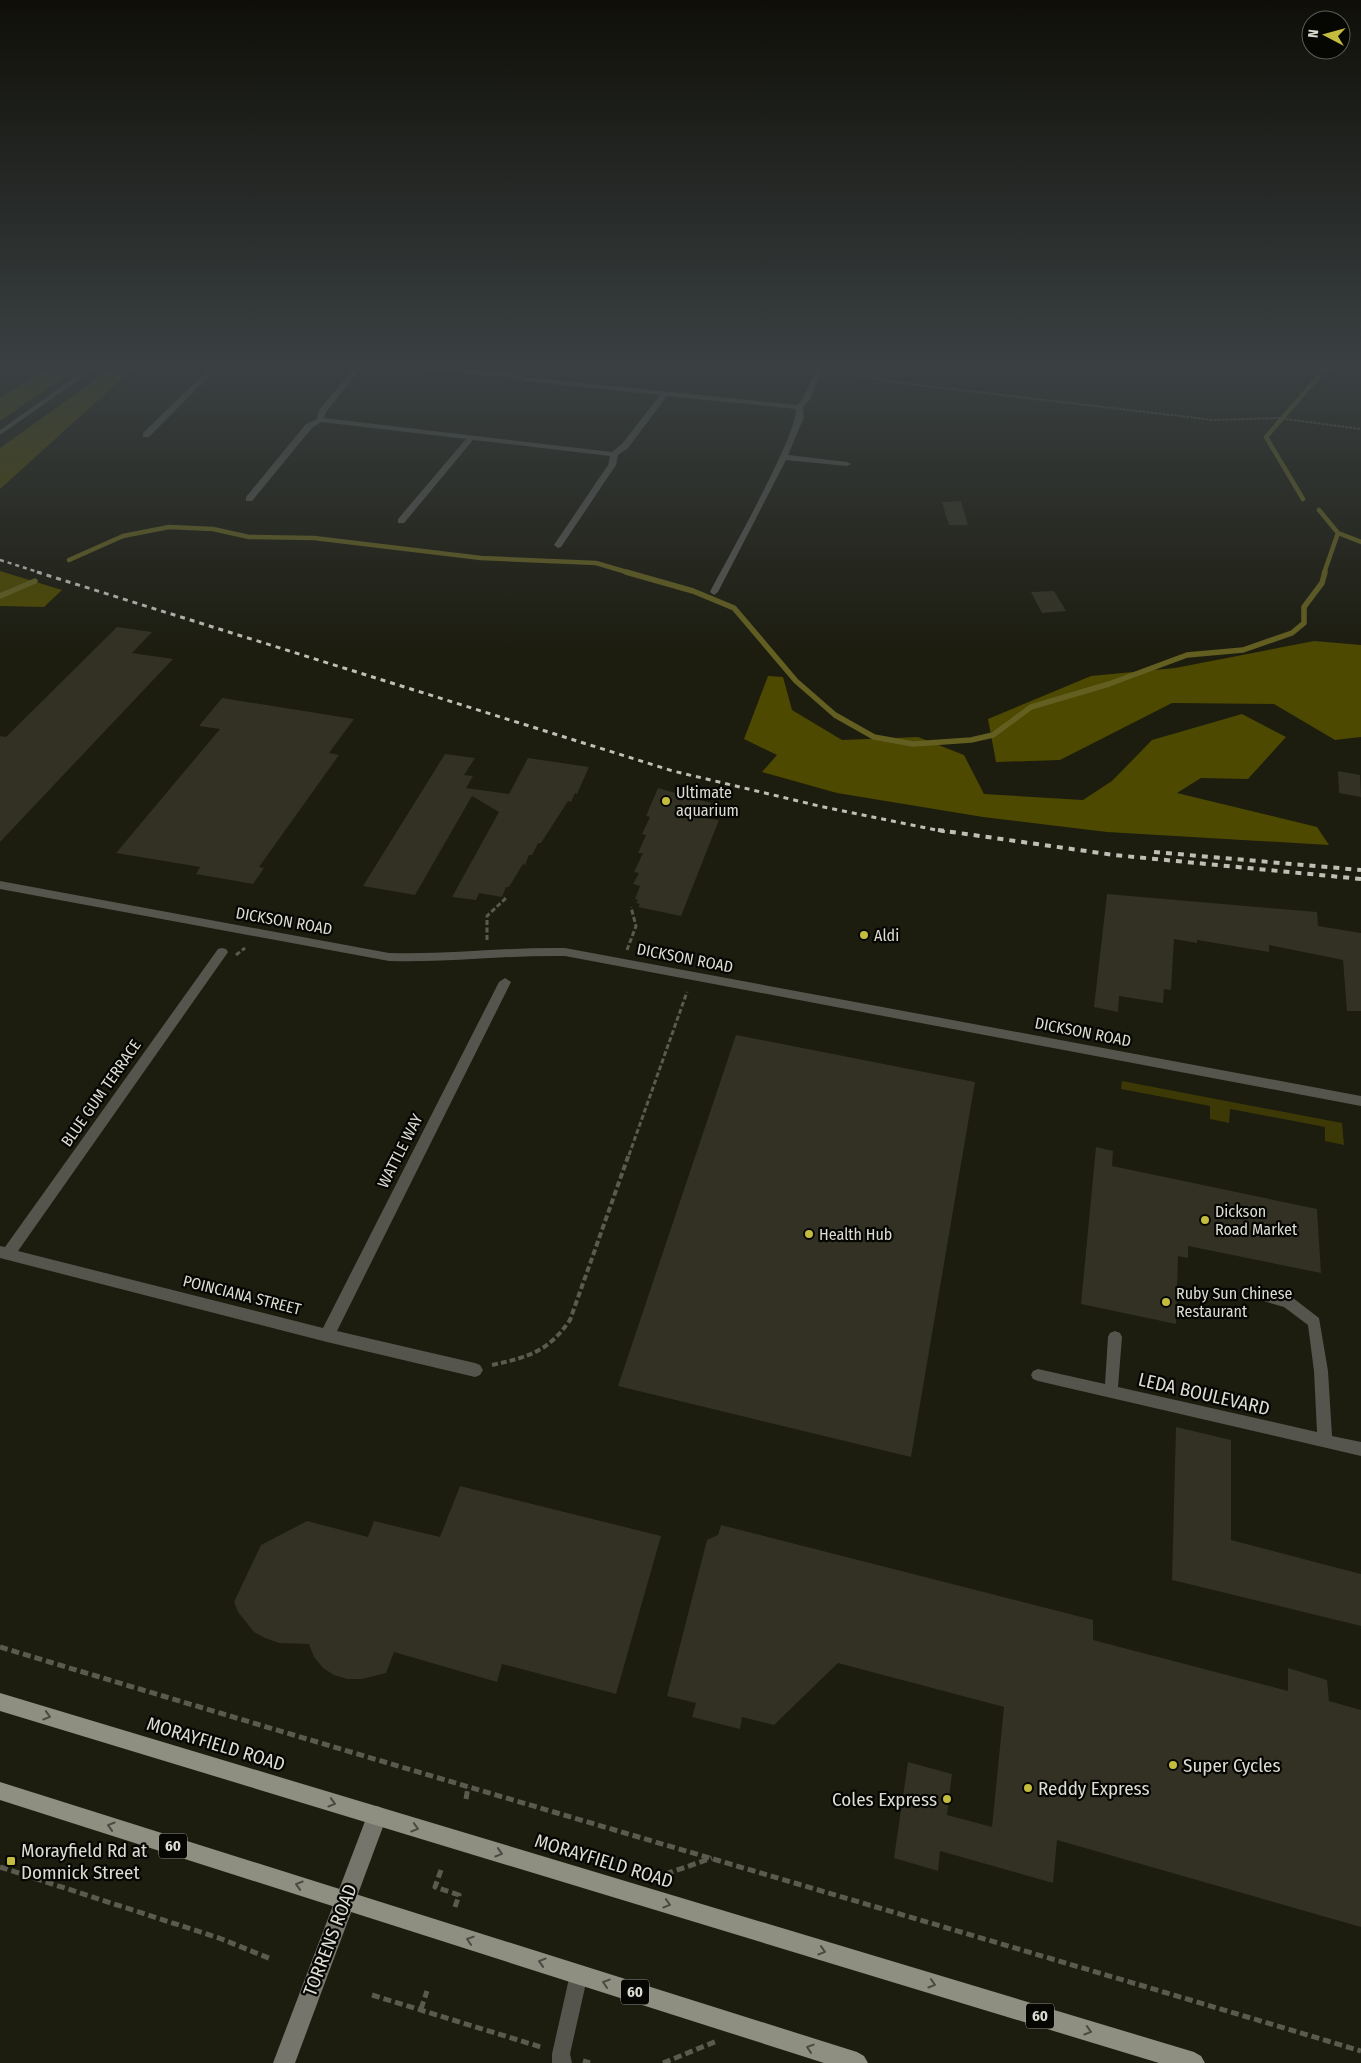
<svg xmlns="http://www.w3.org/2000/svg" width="1361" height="2063" viewBox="0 0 1361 2063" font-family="'Fira Sans Condensed',sans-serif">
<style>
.green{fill:#3c3906}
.forest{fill:#4d4901}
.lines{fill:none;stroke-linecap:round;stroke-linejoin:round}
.stream-far1{stroke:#635f20;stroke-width:4.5}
.stream{stroke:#635f20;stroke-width:5.5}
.building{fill:#323123}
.path-far3{stroke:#5a5a4e;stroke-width:2;stroke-dasharray:3 1;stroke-linecap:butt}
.path-far2{stroke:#5a5a4e;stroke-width:3;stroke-dasharray:5 2.5;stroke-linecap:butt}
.path-far1{stroke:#5a5a4e;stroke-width:4;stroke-dasharray:6 3;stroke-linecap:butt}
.path{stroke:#5a5a4e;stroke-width:5;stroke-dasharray:8 4;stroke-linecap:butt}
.service{fill:#55554e;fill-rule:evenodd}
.minor{fill:#55554e;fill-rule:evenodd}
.tertiary{fill:#55554e;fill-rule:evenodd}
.secondary{fill:#76756b;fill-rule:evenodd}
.primary{fill:#8f8f81;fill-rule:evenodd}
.rail-far2{stroke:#bfbfb6;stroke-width:2.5;stroke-dasharray:4 4;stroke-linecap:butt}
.rail-far1{stroke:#bfbfb6;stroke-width:3;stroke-dasharray:5 5;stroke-linecap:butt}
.rail{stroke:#bfbfb6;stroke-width:4;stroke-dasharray:6 6;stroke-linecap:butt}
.oneway{stroke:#4a4a42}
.poi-dot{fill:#c4bc3e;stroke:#060603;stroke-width:2}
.labels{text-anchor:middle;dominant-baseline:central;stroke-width:4.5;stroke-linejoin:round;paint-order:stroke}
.shield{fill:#060603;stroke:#9c9c95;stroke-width:1}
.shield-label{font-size:15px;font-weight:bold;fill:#dcdcd3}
.poi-label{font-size:16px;fill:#dcdcd3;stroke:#060603;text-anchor:start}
.street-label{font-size:16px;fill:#dcdcd3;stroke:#060603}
.near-street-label{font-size:19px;fill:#dcdcd3;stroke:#060603}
.near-poi-label{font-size:19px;fill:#dcdcd3;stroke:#060603;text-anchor:start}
</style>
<rect width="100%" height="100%" fill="#1c1c0f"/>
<path class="green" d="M1122,1081L1342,1123L1344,1145L1325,1141V1127L1230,1109L1229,1123L1210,1119V1106L1121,1089Z"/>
<path class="forest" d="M57,365H82L0,421V397Z
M116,365H137L0,489V448Z
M0,571L62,590L44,607L0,606Z
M1314,641L1361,645V737L1335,740L1274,704L1172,703L1060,760L996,762L988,719L1091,676L1175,668Z
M768,676L783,677L792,710L842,740L918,737L964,755L984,794L1083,800L1112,781L1152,740L1242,714L1286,737L1248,779L1201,778L1177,793L1317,827L1329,845L1107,832L983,817L837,793L762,772L777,755L744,739Z"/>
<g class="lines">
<path class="stream-far1" d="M1323,371L1337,365
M1303,499L1266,437L1319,376
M1319,510L1338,533L1361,542
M69,560L123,536L169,527L213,529L249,537L314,538L481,558L596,563L630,573
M1324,573L1338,533"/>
<path class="stream" d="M626,572L693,591L734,608L796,681L835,715L874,737L913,744L971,740L993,735L1031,707L1109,684L1187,655L1243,650L1292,633L1304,623V607L1322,583L1325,572
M0,596L35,581"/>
</g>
<path class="building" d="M961,501L968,525H949L942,502Z
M1054,591L1066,611L1042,613L1031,592Z
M117,627L152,632L132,653L173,659L0,842V736L6,737Z
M222,698L354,719L329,753L339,755L259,867L264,868L253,884L196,874L200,867L116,853L220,729L199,726Z
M445,754L475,758L464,775L473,776L466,788L509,794L528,758L589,767L577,794L575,793L571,802L568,801L541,843H538L532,855H529L525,865L523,864L509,887H506L502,897L479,893L476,900L452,897L499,812L472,796L415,895L363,886Z
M1338,771L1360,775L1361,797L1339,793Z
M658,788L711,803L705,818L719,820L681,916L638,907L640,904L636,903L638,900L635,899L640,886L633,884L639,873L634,872L643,853H638L646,835L642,834L650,817L646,816Z
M1107,894L1317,912L1318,926L1361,933V1011H1347L1343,960L1269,945V952L1197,940V943L1174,939L1171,990L1164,989L1163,1003L1119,996L1118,1012L1094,1007Z
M736,1035L975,1082L911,1457L618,1386Z
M1096,1147L1113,1151L1112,1166L1317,1209L1321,1273L1188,1246V1258L1178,1256L1176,1324L1081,1304Z
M1176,1427L1231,1440V1540L1361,1574V1626L1172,1580Z
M460,1486L661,1536L616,1694L502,1664L497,1682L394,1652L386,1673L362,1679H347L334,1675L323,1668L314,1657L309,1644L279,1643L265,1638L254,1632L238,1612L234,1602L261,1545L307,1521L368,1537L374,1521L440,1537Z
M721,1525L1093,1620V1640L1288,1691V1668L1327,1680L1329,1701L1361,1710V1927L1057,1840L1053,1883L940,1851L938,1871L894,1858L908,1762L952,1774L947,1815L992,1827L1004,1707L838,1663L774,1725L742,1717L740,1729L692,1717L696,1703L667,1696L707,1540L718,1535Z"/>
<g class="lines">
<path class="path-far3" d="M833,371L901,383L1213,420L1278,418L1361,429"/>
<path class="path-far2" d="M487,940V916L506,898
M627,950L636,926L631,907
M236,955L245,948
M629,1155L687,992"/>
<path class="path-far1" d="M492,1365C528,1357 548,1352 570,1320L629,1154"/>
<path class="path" d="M0,1647C453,1784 908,1915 1361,2051
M466,1799L468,1787
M0,1867L219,1938L271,1959
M441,1870L435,1887L459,1895L454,1910
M654,1878L712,1858
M372,1995L544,2048
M421,2009L427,1991
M583,2061L590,2063
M663,2063L717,2041"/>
<path class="service" d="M1265,1290L1293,1298L1319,1318L1328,1371L1332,1436L1361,1442V1456L1038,1381L1033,1379L1031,1375L1033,1371L1038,1369L1105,1384L1108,1337L1110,1333L1115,1331L1120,1333L1122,1337L1118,1387L1317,1432L1314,1371L1308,1325L1284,1307L1260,1300L1258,1296L1260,1292Z
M579,1965L585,1968L588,1974L570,2054L572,2063H552V2054L570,1974L573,1968Z"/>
<path class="minor" d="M213,365H220L149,437H143V433Z
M357,365H364L326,412L324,418L612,452L622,444L660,395L524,381L508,376H487L397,365L509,372L525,377L797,405L803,398L818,365H825L810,399L803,407L804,417L788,455L847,462L851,464L847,466L786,460L718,592L714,595L710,592C726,561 798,434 796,409L667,396L628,448L618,455L616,465L561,547L558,548L554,545L608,465L610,456L473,440L404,523H398V519L466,439L321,422L312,428L252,501H246V497L306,424L317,419L319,410Z
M0,881L389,953C448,955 506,947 565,948L1361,1096V1106L565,956C506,955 448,963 389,961L0,889Z
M222,948L226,949L228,952L226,955L18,1251L323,1328L499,982L505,978L511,982L337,1331L475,1363L480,1365L483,1370L480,1375L475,1377L327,1342L0,1258V1246L5,1247L218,949Z"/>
<path class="tertiary" d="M92,365H100L0,435V430Z"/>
<path class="secondary" d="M377,1806L384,1809L387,1816L295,2063H273L367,1816L370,1809Z"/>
<path class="primary" d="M0,1693L1194,2052L1201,2056L1205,2063H1159L0,1711Z
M0,1782L857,2052L864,2056L868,2063H824L0,1800Z"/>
<path class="rail-far2" d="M0,560L41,573"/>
<path class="rail-far1" d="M37,572L673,771L819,806L946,832"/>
<path class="rail" d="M938,830L1114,855L1361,879
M1154,852L1361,870"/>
</g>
<defs><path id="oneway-chevron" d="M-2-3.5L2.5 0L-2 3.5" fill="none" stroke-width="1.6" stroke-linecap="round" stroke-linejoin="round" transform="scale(1.25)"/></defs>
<g class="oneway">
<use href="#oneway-chevron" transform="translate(47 1716) rotate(17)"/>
<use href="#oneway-chevron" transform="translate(332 1803) rotate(17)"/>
<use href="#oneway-chevron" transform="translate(111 1826) rotate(-163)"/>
<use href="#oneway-chevron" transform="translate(415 1828) rotate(17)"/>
<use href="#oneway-chevron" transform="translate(499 1853) rotate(17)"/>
<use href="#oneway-chevron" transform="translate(299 1885) rotate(-163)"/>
<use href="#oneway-chevron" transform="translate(667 1904) rotate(17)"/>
<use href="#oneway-chevron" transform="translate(470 1940) rotate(-162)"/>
<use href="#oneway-chevron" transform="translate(822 1951) rotate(17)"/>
<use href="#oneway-chevron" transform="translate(542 1962) rotate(-163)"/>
<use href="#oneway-chevron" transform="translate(606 1983) rotate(-162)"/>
<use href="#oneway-chevron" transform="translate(932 1984) rotate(17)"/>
<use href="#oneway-chevron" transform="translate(1088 2031) rotate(17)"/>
<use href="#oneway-chevron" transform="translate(810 2048) rotate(-162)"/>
</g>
<linearGradient id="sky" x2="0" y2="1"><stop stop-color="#0f0f08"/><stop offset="0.56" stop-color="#3a4042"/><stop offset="1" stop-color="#3a4042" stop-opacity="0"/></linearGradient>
<rect width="1361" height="654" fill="url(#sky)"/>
<g class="poi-dot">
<circle cx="666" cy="801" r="5"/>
<circle cx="864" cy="935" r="5"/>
<circle cx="1205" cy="1220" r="5"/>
<circle cx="809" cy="1234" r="5"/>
<circle cx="1166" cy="1302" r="5"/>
<circle cx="1173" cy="1765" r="5"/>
<circle cx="1028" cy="1788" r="5"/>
<circle cx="947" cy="1799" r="5"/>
<rect x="6" y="1856" width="10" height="10" rx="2.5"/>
</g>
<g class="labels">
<g class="shield">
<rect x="159" y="1833.5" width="28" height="25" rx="4"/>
<rect x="621" y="1979.5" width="28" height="25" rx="4"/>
<rect x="1026" y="2003.5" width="28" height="25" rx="4"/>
</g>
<g class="shield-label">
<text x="173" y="1846">60</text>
<text x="635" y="1992">60</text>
<text x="1040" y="2016">60</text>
</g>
<g class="poi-label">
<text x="676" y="792">Ultimate<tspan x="676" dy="18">aquarium</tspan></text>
<text x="874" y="935">Aldi</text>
<text x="1215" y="1211">Dickson<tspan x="1215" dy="18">Road Market</tspan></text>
<text x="819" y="1234">Health Hub</text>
<text x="1176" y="1293">Ruby Sun Chinese<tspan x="1176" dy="18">Restaurant</tspan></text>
</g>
<g class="street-label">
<text transform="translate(284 921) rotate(10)">DICKSON ROAD</text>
<text transform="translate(685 958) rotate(11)">DICKSON ROAD</text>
<text transform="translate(1083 1032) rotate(11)">DICKSON ROAD</text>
<text transform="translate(101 1093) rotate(-55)">BLUE GUM TERRACE</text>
<text transform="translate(400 1151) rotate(-63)">WATTLE WAY</text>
<text transform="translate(242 1295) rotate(14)">POINCIANA STREET</text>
</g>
<g class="near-street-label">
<text transform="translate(1204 1394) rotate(13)">LEDA BOULEVARD</text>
<text transform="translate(216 1744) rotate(17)">MORAYFIELD ROAD</text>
<text transform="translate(604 1861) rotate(17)">MORAYFIELD ROAD</text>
<text transform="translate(330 1940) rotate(-69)">TORRENS ROAD</text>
</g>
<g class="near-poi-label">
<text x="1183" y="1765">Super Cycles</text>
<text x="1038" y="1788">Reddy Express</text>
<text x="937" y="1799" text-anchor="end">Coles Express</text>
<text x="21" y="1850">Morayfield Rd at<tspan x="21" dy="22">Domnick Street</tspan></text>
</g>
</g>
<g transform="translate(1326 35) rotate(276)"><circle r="24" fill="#060603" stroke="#5c5c56"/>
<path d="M0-4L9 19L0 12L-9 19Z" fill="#c4bc3e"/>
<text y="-8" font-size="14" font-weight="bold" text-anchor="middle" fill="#dcdcd3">N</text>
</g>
</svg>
